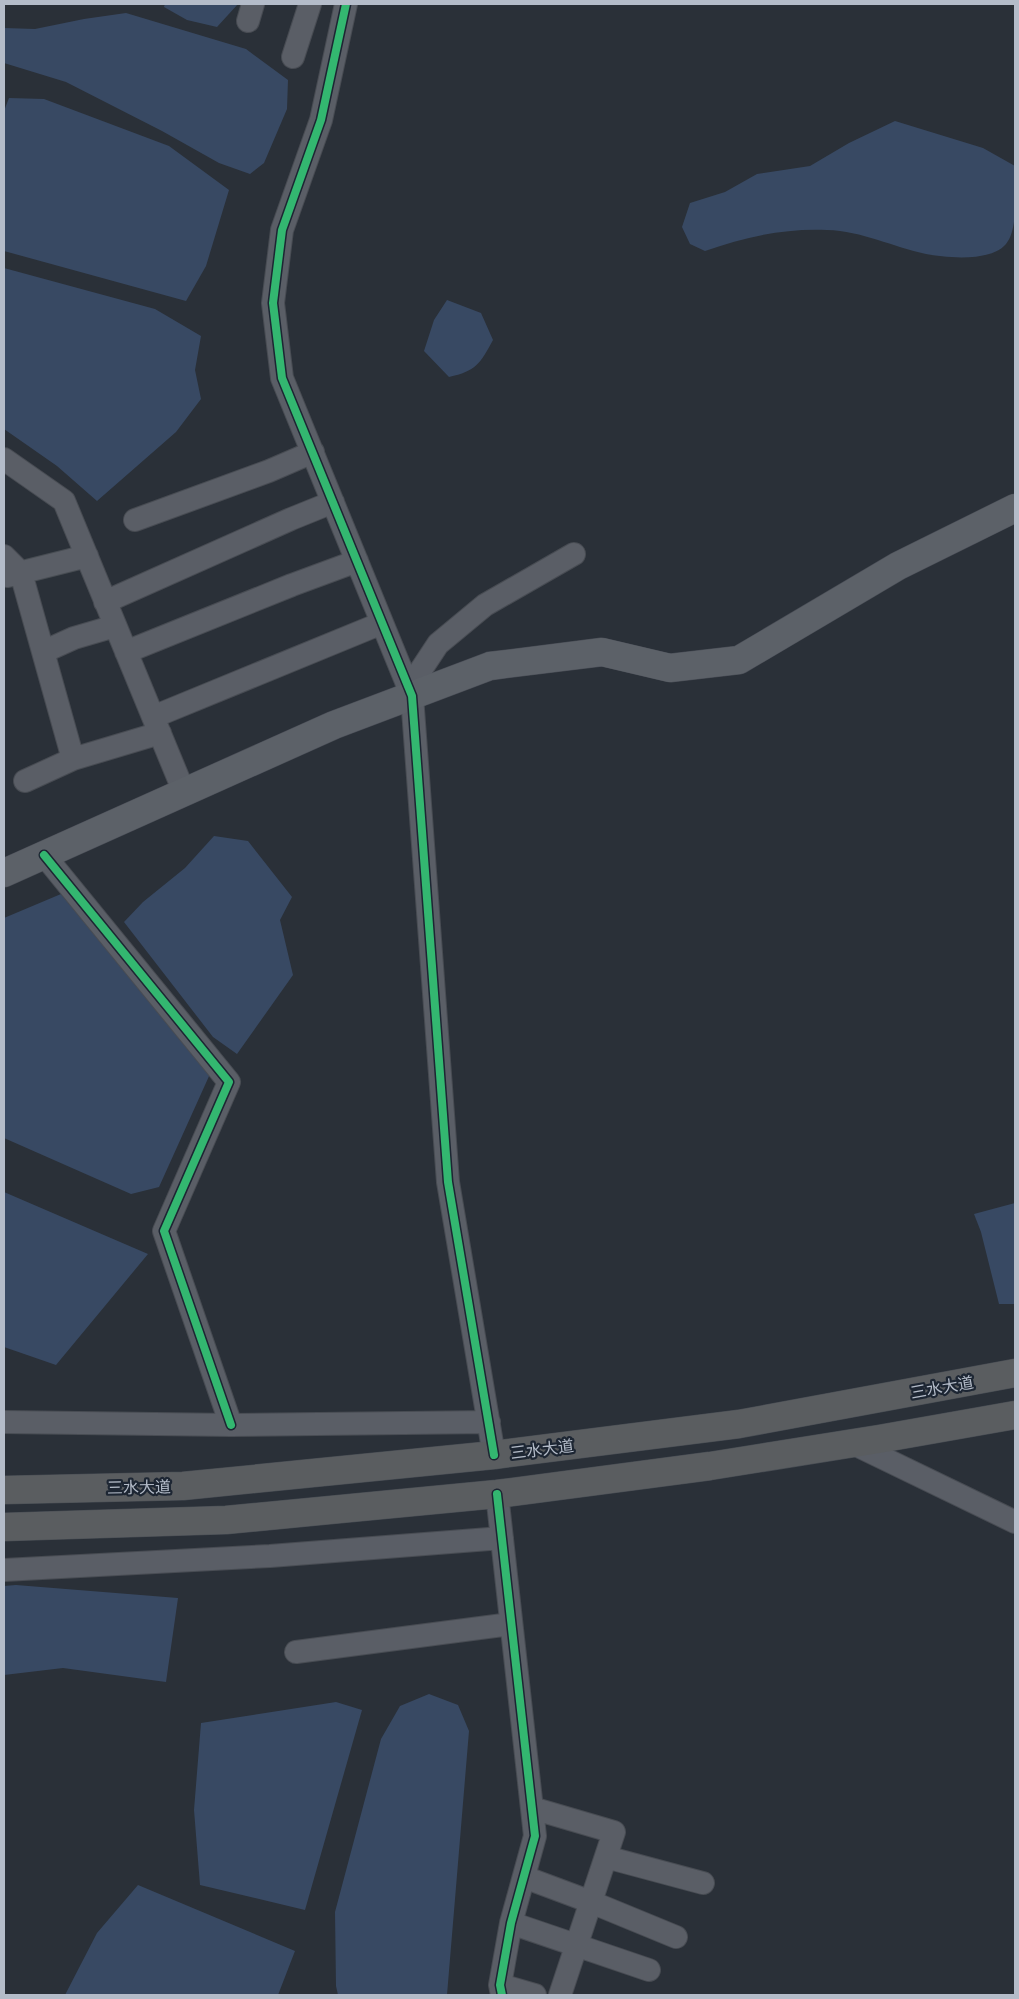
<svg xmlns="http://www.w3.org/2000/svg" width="1019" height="1999" viewBox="0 0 1019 1999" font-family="'Archivo Narrow','Noto Sans SC',sans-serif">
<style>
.water{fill:#384963}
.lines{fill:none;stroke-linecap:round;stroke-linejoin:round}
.minor-casing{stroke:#484c53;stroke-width:24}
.major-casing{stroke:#484c55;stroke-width:29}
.highway-casing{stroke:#474c53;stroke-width:29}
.minor{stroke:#5a5e66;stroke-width:22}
.major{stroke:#5c6168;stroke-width:28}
.highway{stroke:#5a5d60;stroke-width:28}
.cycleway-casing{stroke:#1d2633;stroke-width:11}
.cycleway{stroke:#33b770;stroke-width:8}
.labels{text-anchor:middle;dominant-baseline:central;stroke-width:4.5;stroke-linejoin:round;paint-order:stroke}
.street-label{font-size:16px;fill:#b4bcc9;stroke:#1d2633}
</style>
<rect width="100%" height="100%" fill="#2a3038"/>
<path class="water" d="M165,4H238L217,27L187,20L164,7Z
M126,13L246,49L288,80L287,109L264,163L250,174L219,163L162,131L66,82L4,63V28L35,29L84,19Z
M9,98L44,99L169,146L229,190L206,266L186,301L4,251V111Z
M895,121L983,148L1015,166C1015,186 1019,229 1006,244C991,262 947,258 926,254C893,247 862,231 827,230C785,228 744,237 705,251L690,244L682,227L690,203L725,192L757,174L810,166L849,143Z
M4,268L155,309L201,336L195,370L201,399L176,432L97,501L57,466L4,429Z
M447,300L481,313L493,340C480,364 476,371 449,377L424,351L434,320Z
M214,836L248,841L292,897L280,920L293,975L237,1054L213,1037L124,922L143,902L185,868Z
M61,894L210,1074L159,1187L131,1194L4,1138V918Z
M4,1192L148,1254L56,1365L4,1347Z
M1015,1203V1304H999L981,1232L974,1214Z
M16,1585L178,1598L166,1682L63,1668L4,1675V1586Z
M429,1694L458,1705L469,1731L447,1995H338L336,1986L335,1912L381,1739L400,1706Z
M336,1702L362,1710L305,1910L200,1885L194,1810L201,1723Z
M138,1885L295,1951L278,1995H65L97,1933Z"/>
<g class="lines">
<defs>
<path id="minor" d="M346,4L321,120L282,230L273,303L282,378L412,696L448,1182L494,1455
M248,21L253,4
M293,57L310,4
M4,459L64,501L184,792
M135,520L269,471L313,452
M4,556L21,573L73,759
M7,576L87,556
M105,602L291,519L333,502
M43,652L74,638L115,626
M126,652L292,585L357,561
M409,688L438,644L485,605L574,554
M153,717L382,623
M25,781L73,759L160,733
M44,855L229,1082L164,1231L231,1425
M4,1422L231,1425L489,1422
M852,1443L1015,1522
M497,1494L535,1836L511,1923L500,1985L502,1995
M4,1570L270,1556L502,1538
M296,1652L511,1624
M532,1808L614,1832L560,1995
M606,1857L703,1883
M524,1877L591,1902L676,1937
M511,1923L649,1970
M500,1985L535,1995"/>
<path id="major" d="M4,873L334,725L490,666L602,652L670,668L739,660L898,566L1015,508"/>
<path id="highway" d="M4,1490L183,1486L494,1455L739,1424L1015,1373
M4,1527L226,1520L497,1494L710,1466L879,1439L1015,1415"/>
</defs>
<use href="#minor" class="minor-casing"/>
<use href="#major" class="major-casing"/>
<use href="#highway" class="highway-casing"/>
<use href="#minor" class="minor"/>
<use href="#major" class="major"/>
<use href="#highway" class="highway"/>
<defs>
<path id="cycleway" d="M346,4L321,120L282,230L273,303L282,378L412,696L448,1182L494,1455
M44,855L229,1082L164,1231L231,1425
M497,1494L535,1836L511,1923L500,1985L502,1995"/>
</defs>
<use href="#cycleway" class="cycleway-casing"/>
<use href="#cycleway" class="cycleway"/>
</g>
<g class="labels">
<g class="street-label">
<text transform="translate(942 1387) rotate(-10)">三水大道</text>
<text transform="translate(542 1449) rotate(-7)">三水大道</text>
<text transform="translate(139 1487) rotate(-1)">三水大道</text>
</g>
</g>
<rect width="1019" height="1999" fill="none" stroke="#b4bcc9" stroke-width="10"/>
</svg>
